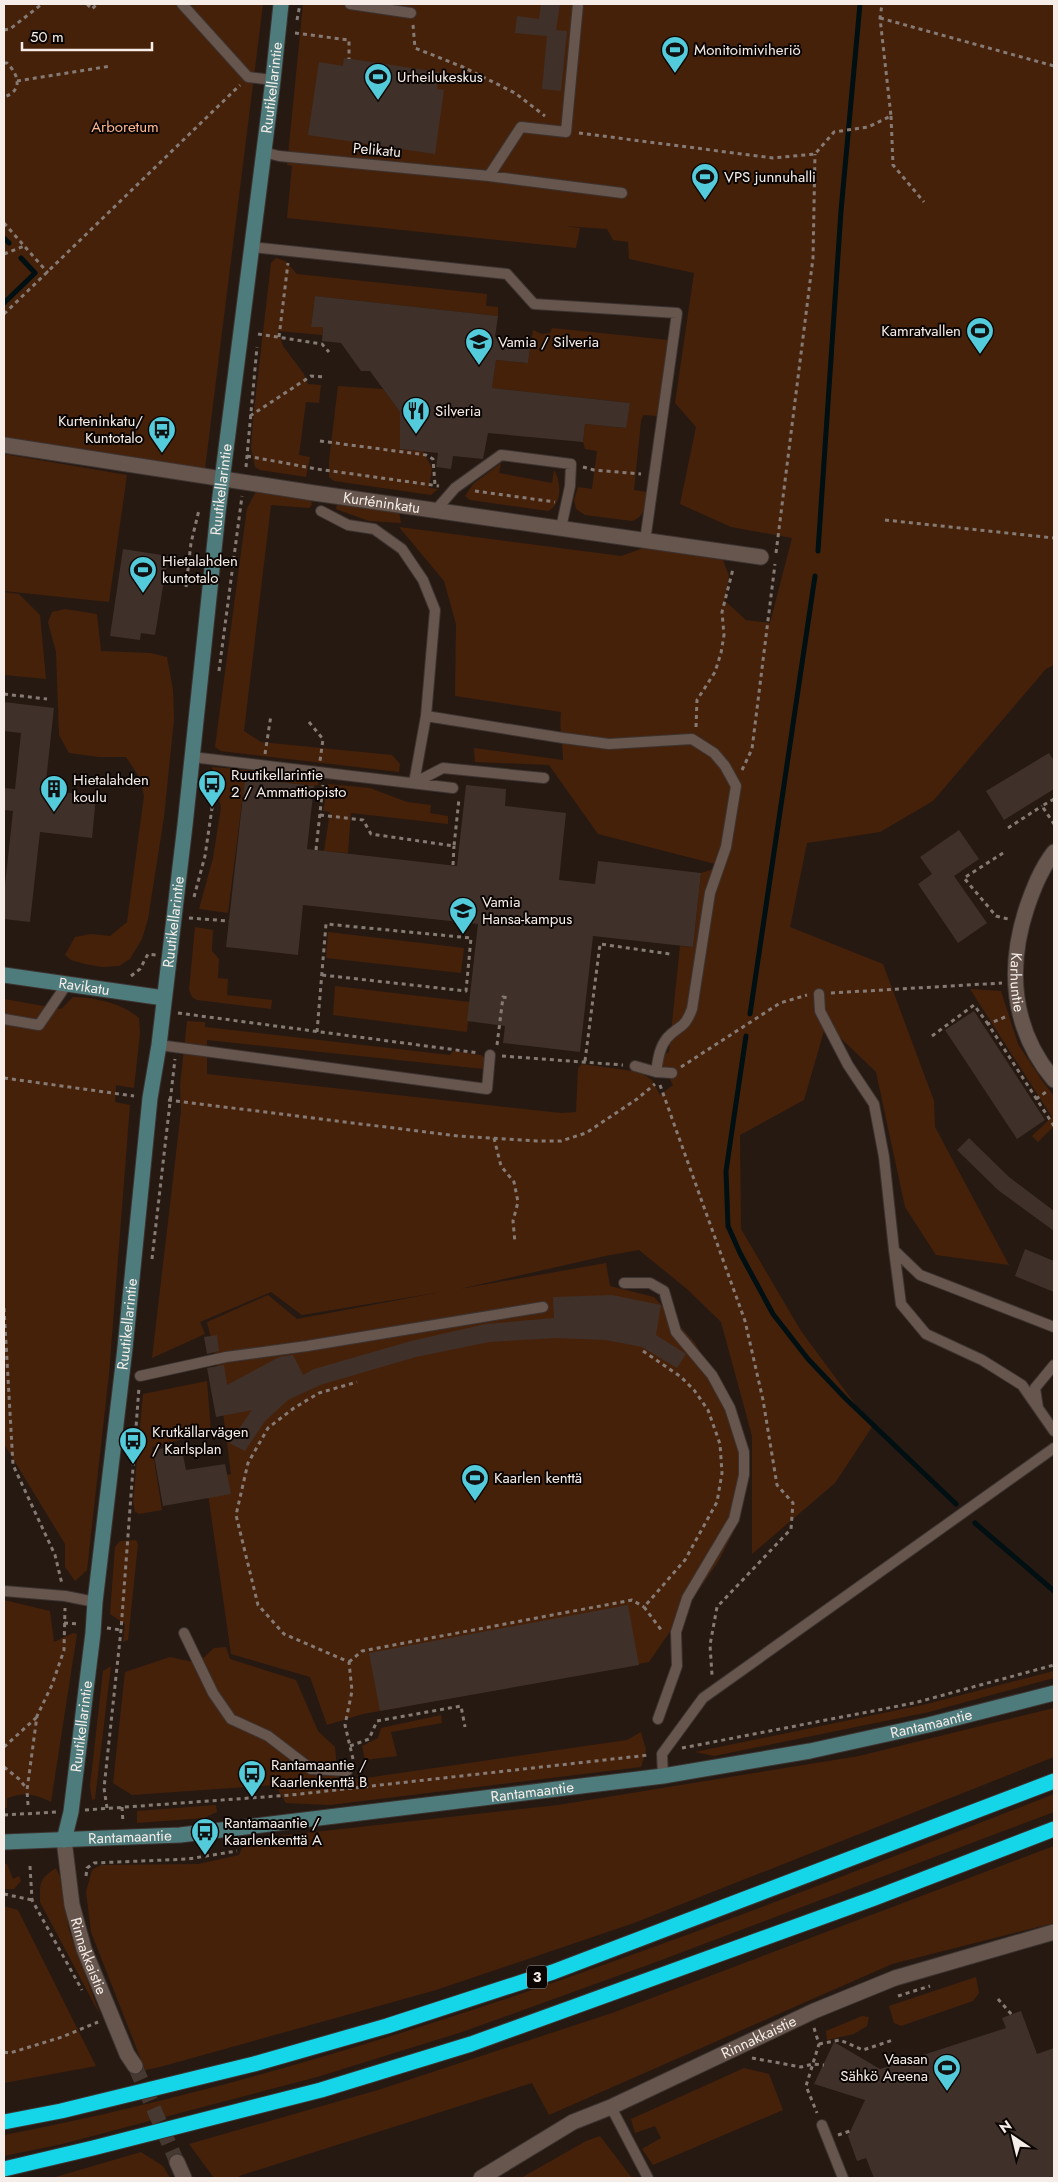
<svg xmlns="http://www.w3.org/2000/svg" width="1058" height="2182" viewBox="0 0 1058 2182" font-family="Jost,sans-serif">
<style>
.green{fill:#46210a}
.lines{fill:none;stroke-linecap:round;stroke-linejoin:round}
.stream{stroke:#000f12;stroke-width:5}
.building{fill:#3f3129}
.street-tunnel{stroke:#453932;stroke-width:15;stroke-dasharray:15 8;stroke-linecap:butt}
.lane-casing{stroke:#3c3330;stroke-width:12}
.street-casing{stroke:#3c3330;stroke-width:17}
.secondary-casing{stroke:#3c3330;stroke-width:17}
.highway-casing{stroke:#3c3330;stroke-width:17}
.path{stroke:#857a74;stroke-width:3;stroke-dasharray:4 4;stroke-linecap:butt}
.lane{stroke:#66564e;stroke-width:10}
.street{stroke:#66564e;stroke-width:15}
.secondary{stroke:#4e7c7c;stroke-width:15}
.highway{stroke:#15d5e8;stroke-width:15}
.labels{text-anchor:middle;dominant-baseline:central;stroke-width:4;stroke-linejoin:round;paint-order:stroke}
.shield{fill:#0b0604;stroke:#b0a8a4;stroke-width:1}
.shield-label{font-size:14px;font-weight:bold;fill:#f6ede8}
.poi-label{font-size:15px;fill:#f6ede8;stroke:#0b0604;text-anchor:start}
.street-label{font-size:15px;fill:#f6ede8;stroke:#0b0604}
.park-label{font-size:15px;fill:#ffb78f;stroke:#0b0604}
</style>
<rect width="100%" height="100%" fill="#261912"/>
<path class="green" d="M4,4H263L205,469L4,437Z
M303,4H1054V665L1046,669L933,801L880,832L807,843L790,927L883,964L934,1101L935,1127L1009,1265L936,1255L905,1207L876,1072L826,1024L804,1100L740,1135L741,1229L801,1331L872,1427L835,1483L752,1554V1436L721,1322L687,1289L639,1250L605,1256L460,1289L606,1263L610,1286L654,1297L695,1343L729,1401L745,1464L737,1525L718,1562L649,1662L363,1714L327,1725L310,1677L231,1654L206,1480L231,1474L216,1359L207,1322L268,1295L297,1319L441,1292L302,1315L271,1292L200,1322L205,1334L152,1358L181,1111L180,1085L187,1021L205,1022V1027L450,1055L453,1051L481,1055L485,1058L484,1069L207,1040V1074L561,1113L576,1112L578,1068L582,1064L640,1072L652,1080L660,1095L673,1085L665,1070L653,1067V1061L669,1052L680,946L693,947L701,873L723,866L598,834L549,765L475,762L474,748L563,760C563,744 559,729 561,712L455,696L456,624L444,581L399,527L621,556L646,547L723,560L729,576L725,601L746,620L770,623L792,538L731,527L680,504L696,427L675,403L694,273L629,259L628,242L613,240L607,229L564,226L580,228L576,248L287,218L292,166L287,165Z
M276,258L285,261L297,274L487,294L486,306L498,307V316L315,296L311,327H323L322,335L278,331L283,346L304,374L308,384L321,385L319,403L306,402L299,455L310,457L306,477L260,470L255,467L251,448L253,419L271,263Z
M552,328L669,340L658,416L643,415L641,421L634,490L647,492C645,505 645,517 632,521L585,515L576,509L574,500L578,487L592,489L597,451L585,449L583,442L585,424L625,428L630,403L492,388L496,360L528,363L533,330L542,334L550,333Z
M338,386L383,389L400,412V449L423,451L432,468L429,488L438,489L431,495L334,481L329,477V461Z
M4,454L127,475L109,602L4,591Z
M501,463L499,473L552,483L554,470C561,481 563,504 548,511L470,500L465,496L473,484Z
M257,490L310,496L312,505L309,508L271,505L244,731L261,742L392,755L400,764L399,772L221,751L215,747L247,508Z
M337,504L399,511L401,523L369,521L336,509Z
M4,592L19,594L40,615L46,679L4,675Z
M65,609L97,614L101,651L150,653L167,657L173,690L174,719L164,817L148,919L142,939L130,959L119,966L102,967L85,964L71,960L65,955L75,937L91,934L110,936L127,922L144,796L140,778L126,757H99L69,753L59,735L56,652L48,622L52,612Z
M212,767L319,776L318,785L314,786L245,778L228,913L199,909L213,858L221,808Z
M328,784L370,788L407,802L431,805L430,813L448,816V824L351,813L348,853L324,851L330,812L323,811Z
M195,927L213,930L212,951L219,959L218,978L228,979L227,995L272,1000L271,1009L197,1000L192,997L189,990Z
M328,932L464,948L461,973L326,958Z
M335,986L470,1002L467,1032L333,1015Z
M970,989L1001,991L1018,1044L1041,1079L1054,1096V1126L1038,1142L1032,1136L1052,1117Z
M73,997C97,998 121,1003 139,1018L140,1033L134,1088L116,1085L115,1102L130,1105L109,1374L87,1570L75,1581L65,1567V1544L4,1444V999L61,1009Z
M207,1381L211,1432L152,1447L162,1510L139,1514L135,1512L133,1502L143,1394Z
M136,1540L138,1544L128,1640L123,1642L125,1624L110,1614L115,1547L120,1541Z
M4,1600L50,1611L54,1642L73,1633L77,1634L51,1802C35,1794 25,1792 7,1798V1808H4Z
M226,1647L230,1659L296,1680L318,1731L335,1747L338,1782L627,1740L641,1732L646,1750L641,1767L330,1805L286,1803L275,1785L132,1795L113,1783L125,1672L170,1657L198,1663L214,1648Z
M111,1666L95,1799L92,1800L90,1786L103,1671Z
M1054,1671V1678L929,1712L714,1756L695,1752L927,1704Z
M1054,1708V1757L634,1923L436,1990L160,2067L145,2070L91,1932L86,1892L92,1870L101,1865L198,1864L239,1855L242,1848L278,1836L558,1805L859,1756Z
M441,1715L442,1723L391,1732L397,1756L365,1760L362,1746L378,1738L381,1728Z
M1054,1794V1812L656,1962L462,2032L317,2077L62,2144L4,2156V2135C366,2065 712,1928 1054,1794Z
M216,1805L217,1812L204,1818L137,1823V1811Z
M1054,1846V1923L892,1964L549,2115L532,2083L242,2175L236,2178H214L189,2144L378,2090L612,2013Z
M4,1864H7L13,1879L19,1876L21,1881L14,1889H4Z
M56,1868L60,1877L69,1930L100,2015L40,1902C40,1882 39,1879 56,1868Z
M4,1906L18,1910L96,2066L4,2083Z
M976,1977L979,1993L973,2001L901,2026L894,2023L889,2006Z
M862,2016L869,2017L867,2026L854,2034L827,2040L826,2031Z
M744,2068L769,2074L783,2110L653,2165L642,2149L661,2138L655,2126L635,2133L631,2119Z
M600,2136L632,2178H521L586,2141Z
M141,2152L163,2166L170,2178H52Z"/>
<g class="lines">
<path class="stream" d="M4,238L9,243
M4,303L35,273L21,258
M818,551L841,211L860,4
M750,1014L815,576
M746,1036L726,1171L728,1226L740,1253L773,1314L808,1359L846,1399L956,1504
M975,1523L1054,1591"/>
</g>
<path class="building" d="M541,4H560L556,30L567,31L561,91L542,89L547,36L515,33L517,16L539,19Z
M344,58L439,72L437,89L444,90L435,154L308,135L319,62L343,66Z
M315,296L498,316L495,337L531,342L528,363L496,360L492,388L630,403L626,428L585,424L583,442L488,433L483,459L453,456L451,469L436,467L438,453L400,449V412L370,371H361L341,343L322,341L323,327H311Z
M123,549L168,556L155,635L141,633L140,640L110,636Z
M4,702L54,708L45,790L96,796L92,838L40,832L30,922L4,919V884L5,885L13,811L4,810V788L15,789L21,733L4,731Z
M1049,753L1054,761V789L1004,820L986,791Z
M245,778L314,786L307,849L457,866L466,785L506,789L505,806L566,813L559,880L595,884L598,861L701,873L693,947L593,936L580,1052L503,1043L505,1026L467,1021L478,924L303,905L298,955L226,947Z
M959,830L979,859L954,876L987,923L958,943L918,884L932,874L920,857Z
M974,1011L1045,1120L1017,1139L945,1030Z
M969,1138L1009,1177L1054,1211V1231L998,1190L957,1150Z
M1025,1249L1054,1261V1292L1015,1276Z
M612,1295L661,1305L656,1335L686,1354L677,1368L642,1347L606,1340L556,1338L489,1342L416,1357L320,1385L288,1400L265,1421L245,1451L229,1443L252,1410L216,1417L207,1368L224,1365L227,1385L279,1357L293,1355L303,1375L314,1369L411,1341L486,1324L554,1318L553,1297Z
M217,1335L219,1351L207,1354L204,1337Z
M181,1445L186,1470L225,1464L231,1494L163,1506L153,1450Z
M628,1605L639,1665L380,1711L369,1653Z
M1021,2011L1037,2054L1054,2048V2178H874L866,2158L857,2161L848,2136L865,2100L814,2084L834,2042L880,2069L1006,2028L1002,2018Z"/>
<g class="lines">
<path class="street-tunnel" d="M135,2066L177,2162"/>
<defs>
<path id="lane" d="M182,4L248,77L273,80
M350,4L411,13
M263,152L279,156L489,176L622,193
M489,176L521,127L566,132L578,4
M252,247L507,274L534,304L677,313L645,541
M321,511L348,525L374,529L402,549L423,580L435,610L426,716
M435,511L455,488L501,455L571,464L570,486L561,528
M192,757L453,788
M414,783L426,716L563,738L609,744L692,739L714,753L725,766L736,786L726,847L710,893L692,1009C684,1030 680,1024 667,1038C659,1048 658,1060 656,1072
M414,783L443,768L544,778
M819,994L820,1011L848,1065L874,1104L884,1157L894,1250L920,1275L1054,1327
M4,1019L39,1025L67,984
M159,1045L487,1089L490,1055
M635,1066L656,1072L672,1073
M894,1250L901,1304L926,1334L982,1360L1022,1385L1038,1408
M624,1283H650L664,1291L676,1332L712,1375L730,1408L744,1452V1475L734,1519L687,1598L676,1632L677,1666L658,1719
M1054,1365L1035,1388L1038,1408L1054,1431
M140,1376L226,1357L307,1346L543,1307
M4,1591L65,1596L95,1602
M184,1633L213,1693L231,1719L268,1736L311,1769L347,1771
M663,1776L662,1754L703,1698L1054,1448
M611,2107L648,2178
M822,2125L843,2178"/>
<g id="street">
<path id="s1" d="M4,445L314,493L761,557"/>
<path id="s2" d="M1054,852C1041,869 1034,887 1027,907C1007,967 1011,1029 1054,1080"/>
<path id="s3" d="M64,1840L72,1905L84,1949L127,2054L135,2066"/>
<path d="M177,2162L184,2178"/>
<path id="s4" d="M481,2178L573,2122L611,2107L814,2011L895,1978L1054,1932"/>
</g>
<g id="secondary">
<path id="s5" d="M4,975L164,998"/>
<path id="s6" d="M64,1840L71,1812L93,1633L95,1602L125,1348L150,1098L159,1045L185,825L218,512L273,80L281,4"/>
<path id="s7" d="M4,1842L180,1835L663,1776L810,1751L928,1725L1054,1693"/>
</g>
<path id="highway" d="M4,2122L61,2111L254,2064L387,2026L553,1972L1054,1781
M4,2169L93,2148L321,2090L471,2044L872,1899L1054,1829"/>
</defs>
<use href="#lane" class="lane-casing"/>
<use href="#street" class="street-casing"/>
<use href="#secondary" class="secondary-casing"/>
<use href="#highway" class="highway-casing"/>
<path class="path" d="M87,4L92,9L97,4
M880,18L1054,66
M297,20L300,4
M413,25L415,48L463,67L515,93L545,116
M4,30L10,29L42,4
M295,33L349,40V59
M4,63H7C19,75 23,91 4,97
M17,81L111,66
M891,116L893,165L924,202
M579,133L773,158L815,154L834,132L868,127L891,116L880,18L882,4
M4,223L48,273
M4,254L24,246
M4,314L240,85
M258,334L322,344L329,352
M279,337L288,263
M250,416L311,376L326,377
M320,441L426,455L433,459L435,485
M247,456L317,469L439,486
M246,467L257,347
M583,467L594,470L641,474
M475,491L555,502
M885,520L1054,538
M776,553L813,258L815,154
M186,587L191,543L199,510
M219,671L242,496
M4,694L47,699
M309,722L323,739L320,761
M696,727L697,700L715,672L721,653L724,635L722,612L733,569
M265,754L271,715
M742,770L752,749L775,564
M1054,799L1042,806L1054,824
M320,815L363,820L371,834L454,846L459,799
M1008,828L1042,806
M316,850L323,785
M1003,853L964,878L996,916L1008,919
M453,865L454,846
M194,897L205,856L212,808L206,781
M189,918L229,921
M131,976L140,969L148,954L156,955
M831,993L1002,983
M178,1013L479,1053
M1005,1017L988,1024L1054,1126
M317,1032L326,924L471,938L466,991L322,975
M932,1036L974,1005L988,1024
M497,1045L503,997L508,998
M502,1056L623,1065
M585,1061L600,944L670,954
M681,1067L780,1003L807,995
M4,1078L134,1096
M660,1085L745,1321L763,1400L777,1485L793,1503L791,1529L717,1607L710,1645L712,1675
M1036,1099L1046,1092
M168,1100L458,1136L537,1141H561L586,1133L637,1099L655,1084
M494,1138L501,1166L514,1182L518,1202L513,1221L515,1243
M152,1259L175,1059
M4,1308L13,1465L55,1555L62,1584
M643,1351L681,1377L694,1390L708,1410L720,1444L722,1473L717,1502L685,1560L644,1607L662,1631
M64,1623L79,1624
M107,1628L121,1630
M349,1662L362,1651L632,1600L644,1607
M350,1746L369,1739L377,1721L461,1706L465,1727
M4,1747L37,1717
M682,1748L914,1703L1054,1665
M353,1759L345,1725L352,1691L349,1662L284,1634L258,1605L236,1515L248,1463L268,1428L294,1408L319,1393L357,1382
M4,1767L19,1779L27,1789
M28,1805L27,1790L37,1716L52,1685L64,1650L65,1608
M122,1807L123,1823
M107,1808L104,1788L121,1630L139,1387
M85,1810L291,1795L649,1755
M4,1815L57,1812
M30,1866L32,1900L82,1990
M86,1876L87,1868L94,1863L188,1859L237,1851
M4,1894L32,1900
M898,1996L930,1986
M998,1999L1012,2015
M814,2028L819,2044L806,2086L817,2113
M819,2044L840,2040L863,2050L893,2040
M4,2052L10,2053L62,2037L98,2022
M752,2058L801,2067L813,2064L824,2065
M838,2135L850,2131"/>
<use href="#lane" class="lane"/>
<use href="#street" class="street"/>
<use href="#secondary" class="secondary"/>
<use href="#highway" class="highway"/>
</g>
<defs>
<symbol id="stadium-pin" viewBox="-11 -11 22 30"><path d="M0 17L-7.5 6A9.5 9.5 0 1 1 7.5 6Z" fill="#53cbda" stroke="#0b0604"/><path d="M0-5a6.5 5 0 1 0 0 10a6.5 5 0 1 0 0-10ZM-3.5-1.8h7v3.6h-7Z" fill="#111"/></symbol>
<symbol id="school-pin" viewBox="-11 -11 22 30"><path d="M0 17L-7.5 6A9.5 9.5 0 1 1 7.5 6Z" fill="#53cbda" stroke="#0b0604"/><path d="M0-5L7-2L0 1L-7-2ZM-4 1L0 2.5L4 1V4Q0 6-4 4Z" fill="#111"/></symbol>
<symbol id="restaurant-pin" viewBox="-11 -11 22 30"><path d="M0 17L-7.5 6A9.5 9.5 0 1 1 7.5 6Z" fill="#53cbda" stroke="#0b0604"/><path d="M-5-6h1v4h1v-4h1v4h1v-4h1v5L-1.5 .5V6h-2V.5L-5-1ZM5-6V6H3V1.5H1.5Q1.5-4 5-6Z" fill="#111"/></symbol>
<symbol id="bus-pin" viewBox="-11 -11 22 30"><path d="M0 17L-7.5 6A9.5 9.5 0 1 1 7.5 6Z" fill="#53cbda" stroke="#0b0604"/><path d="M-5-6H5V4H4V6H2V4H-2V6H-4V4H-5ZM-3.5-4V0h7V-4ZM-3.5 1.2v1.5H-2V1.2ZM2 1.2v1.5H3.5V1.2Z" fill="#111"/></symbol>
<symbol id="building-pin" viewBox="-11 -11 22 30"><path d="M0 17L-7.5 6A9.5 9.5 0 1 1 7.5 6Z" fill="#53cbda" stroke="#0b0604"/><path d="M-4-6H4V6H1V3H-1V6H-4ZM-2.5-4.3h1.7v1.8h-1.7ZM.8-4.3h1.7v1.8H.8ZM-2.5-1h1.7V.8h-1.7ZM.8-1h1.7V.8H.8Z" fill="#111"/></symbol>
</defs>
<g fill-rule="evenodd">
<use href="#stadium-pin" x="659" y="34" width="32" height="43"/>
<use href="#stadium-pin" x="362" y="61" width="32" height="43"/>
<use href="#stadium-pin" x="689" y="161" width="32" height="43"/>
<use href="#stadium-pin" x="964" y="315" width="32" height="43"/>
<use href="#school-pin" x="463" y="326" width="32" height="43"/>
<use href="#restaurant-pin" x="400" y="395" width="32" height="43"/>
<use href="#bus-pin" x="146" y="414" width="32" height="43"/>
<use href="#stadium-pin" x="127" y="554" width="32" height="43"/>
<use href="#bus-pin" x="196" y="768" width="32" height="43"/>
<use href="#building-pin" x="38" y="773" width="32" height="43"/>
<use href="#school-pin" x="447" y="895" width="32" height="43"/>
<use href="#bus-pin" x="117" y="1425" width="32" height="43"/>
<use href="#stadium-pin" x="459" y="1462" width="32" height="43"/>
<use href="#bus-pin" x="236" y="1758" width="32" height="43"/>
<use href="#bus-pin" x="189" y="1816" width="32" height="43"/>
<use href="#stadium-pin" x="931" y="2052" width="32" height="43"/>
</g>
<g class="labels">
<rect class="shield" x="527" y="1965.5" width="20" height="23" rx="4"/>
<g class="shield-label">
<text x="537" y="1977">3</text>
</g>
<g class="poi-label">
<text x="694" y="50">Monitoimiviheriö</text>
<text x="397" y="77">Urheilukeskus</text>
<text x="724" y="177">VPS junnuhalli</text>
<text x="961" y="331" text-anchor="end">Kamratvallen</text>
<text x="498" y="342">Vamia / Silveria</text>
<text x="435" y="411">Silveria</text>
<text x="143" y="421" text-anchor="end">Kurteninkatu/<tspan x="143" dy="17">Kuntotalo</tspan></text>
<text x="162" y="561">Hietalahden<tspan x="162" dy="17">kuntotalo</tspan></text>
<text x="231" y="775">Ruutikellarintie<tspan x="231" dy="17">2 / Ammattiopisto</tspan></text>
<text x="73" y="780">Hietalahden<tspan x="73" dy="17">koulu</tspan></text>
<text x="482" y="902">Vamia<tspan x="482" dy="17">Hansa-kampus</tspan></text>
<text x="152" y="1432">Krutkällarvägen<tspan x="152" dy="17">/ Karlsplan</tspan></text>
<text x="494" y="1478">Kaarlen kenttä</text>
<text x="271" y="1765">Rantamaantie /<tspan x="271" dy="17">Kaarlenkenttä B</tspan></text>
<text x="224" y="1823">Rantamaantie /<tspan x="224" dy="17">Kaarlenkenttä A</tspan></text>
<text x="928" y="2059" text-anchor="end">Vaasan<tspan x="928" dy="17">Sähkö Areena</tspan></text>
</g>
<g class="street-label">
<text stroke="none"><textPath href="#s6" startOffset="1765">Ruutikellarintie</textPath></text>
<text transform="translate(377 150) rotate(5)">Pelikatu</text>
<text stroke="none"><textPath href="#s6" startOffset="1360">Ruutikellarintie</textPath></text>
<text stroke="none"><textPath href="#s1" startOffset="382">Kurténinkatu</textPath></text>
<text stroke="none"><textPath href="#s6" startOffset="925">Ruutikellarintie</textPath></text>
<text stroke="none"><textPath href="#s2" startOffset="138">Karhuntie</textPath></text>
<text stroke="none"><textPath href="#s5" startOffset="81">Ravikatu</textPath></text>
<text stroke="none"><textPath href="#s6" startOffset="520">Ruutikellarintie</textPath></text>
<text stroke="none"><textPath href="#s7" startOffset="936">Rantamaantie</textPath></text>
<text stroke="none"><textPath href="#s6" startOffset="115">Ruutikellarintie</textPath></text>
<text stroke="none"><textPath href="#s7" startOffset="531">Rantamaantie</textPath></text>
<text stroke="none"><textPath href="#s7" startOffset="126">Rantamaantie</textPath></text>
<text stroke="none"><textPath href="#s3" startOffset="119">Rinnakkaistie</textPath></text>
<text stroke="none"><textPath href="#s4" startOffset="312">Rinnakkaistie</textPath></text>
</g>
<g class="park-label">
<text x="125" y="127">Arboretum</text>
</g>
</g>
<rect width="1058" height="2182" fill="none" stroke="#f6ede8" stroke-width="10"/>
<g transform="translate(1013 2137) rotate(325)" stroke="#0b0604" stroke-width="4" paint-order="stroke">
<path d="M0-4L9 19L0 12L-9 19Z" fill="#f6ede8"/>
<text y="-8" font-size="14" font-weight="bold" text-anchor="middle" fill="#f6ede8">N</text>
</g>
<path d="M22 42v8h130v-8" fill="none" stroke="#f6ede8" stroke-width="2.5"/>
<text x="30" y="42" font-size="15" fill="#f6ede8" stroke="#0b0604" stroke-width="4" paint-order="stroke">50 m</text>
</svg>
